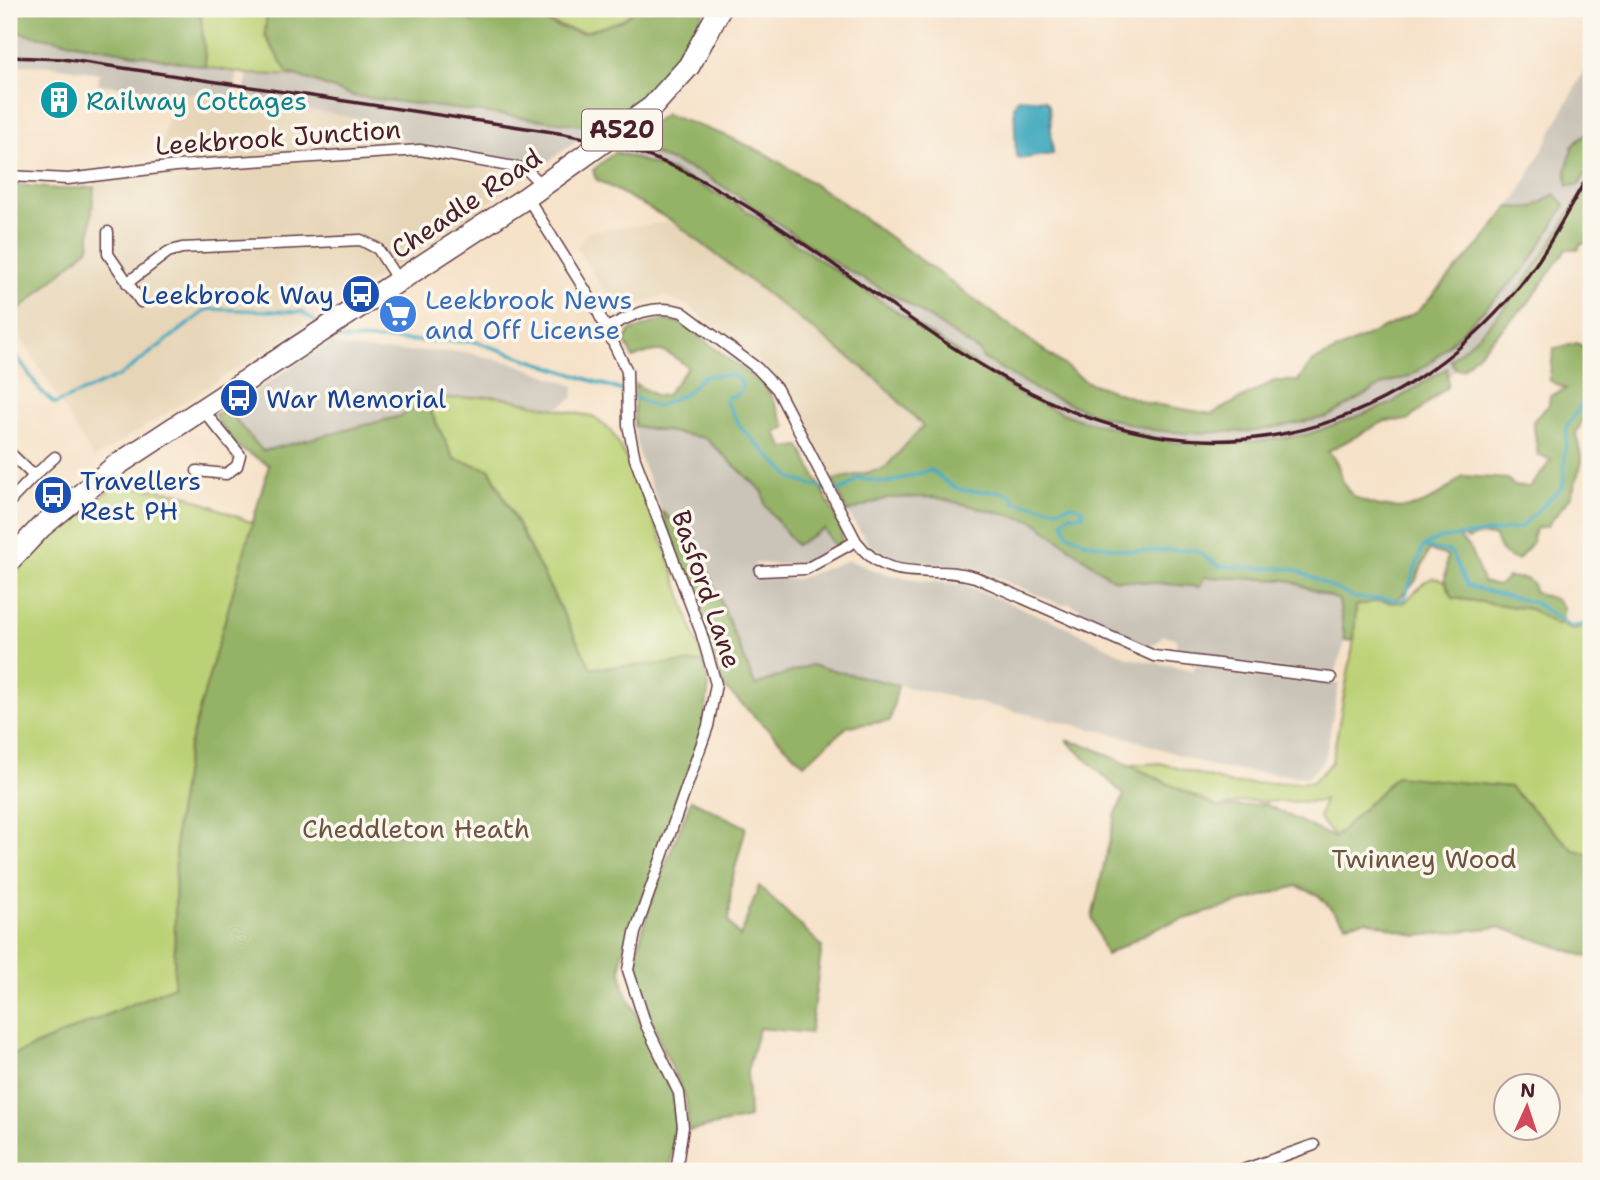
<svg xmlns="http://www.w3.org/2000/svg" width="1600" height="1180" viewBox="0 0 1600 1180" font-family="'Shantell Sans',sans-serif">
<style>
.built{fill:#e7d5b7}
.industrial{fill:#cac3b8}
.green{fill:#bbd175;stroke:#827850;stroke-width:2}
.forest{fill:#94b366;stroke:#6f6948;stroke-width:2}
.water{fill:#3ea8be;stroke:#446474;stroke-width:2}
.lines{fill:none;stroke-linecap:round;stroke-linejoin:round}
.stream{stroke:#3ea8be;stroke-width:3.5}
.street-casing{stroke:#643c43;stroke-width:13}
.highway-casing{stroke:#643c43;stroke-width:24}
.street{stroke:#fff;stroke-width:10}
.highway{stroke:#fff;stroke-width:21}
.rail{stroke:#4a1f2b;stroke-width:3.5}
.labels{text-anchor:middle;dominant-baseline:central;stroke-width:7;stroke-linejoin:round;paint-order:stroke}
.shield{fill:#fbf7ec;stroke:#7f6065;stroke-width:2}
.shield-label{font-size:24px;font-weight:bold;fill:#4a1f2b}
.culture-label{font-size:26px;fill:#0d838f;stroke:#fbf7ec;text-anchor:start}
.street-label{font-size:26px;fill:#4a1f2b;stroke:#fbf7ec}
.transit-label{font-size:26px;fill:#164399;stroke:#fbf7ec;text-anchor:start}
.shop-label{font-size:26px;fill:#366cbe;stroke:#fbf7ec;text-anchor:start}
.park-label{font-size:26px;fill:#6c5441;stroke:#fbf7ec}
</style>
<rect width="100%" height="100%" fill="#fbf7ec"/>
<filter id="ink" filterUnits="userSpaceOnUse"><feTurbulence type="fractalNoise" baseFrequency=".0143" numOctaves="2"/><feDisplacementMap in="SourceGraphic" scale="14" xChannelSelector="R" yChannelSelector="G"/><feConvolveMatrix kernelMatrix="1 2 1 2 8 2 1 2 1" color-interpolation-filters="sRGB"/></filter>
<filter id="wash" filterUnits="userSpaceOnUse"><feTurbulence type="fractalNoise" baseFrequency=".00686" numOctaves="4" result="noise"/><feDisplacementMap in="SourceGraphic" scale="28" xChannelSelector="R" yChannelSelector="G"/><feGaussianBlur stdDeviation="1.57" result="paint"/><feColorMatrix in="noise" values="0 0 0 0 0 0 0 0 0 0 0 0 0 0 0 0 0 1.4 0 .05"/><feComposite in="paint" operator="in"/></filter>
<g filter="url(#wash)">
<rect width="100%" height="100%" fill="#f6e2c9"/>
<path class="built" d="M173,89L367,120L430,152L524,179L328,311L94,459L10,319L89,248L96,170L158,164Z
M674,222L877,379L923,426L884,469L833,480L781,381L690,307L664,296L618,311L576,247L589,231Z"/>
<path class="industrial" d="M9,31L237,72L234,98L98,84L99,73L53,66L9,65Z
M1591,57V210L1574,238L1529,302L1462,369H1456L1448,378V386L1312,458L923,426L853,360L674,222L593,176V170L665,114L727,136L766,154L859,214L1087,382L1147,403L1212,415L1243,414L1417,312L1483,241L1519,194Z
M248,74L383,80L604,115L597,127L539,168L420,147L367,120L243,99Z
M330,342L350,348L377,351L465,352L516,364L574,386L573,398L559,407H542L496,396L425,400L401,416L263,451L247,432L238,428L229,408Z
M634,426L705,438L763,493L765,505L777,518L824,529L834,545L815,558L789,565L755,563V578L797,579L849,560L877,572L921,581L962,584L1063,625L1129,658L1194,670L1195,665L1215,666L1339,684L1325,758L1309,777L1217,768L1123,736L811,665L755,685L694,537L662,512L639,455Z
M933,497L1034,521L1112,579L1200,587L1203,577L1287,580L1339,600L1345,641L1335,675L1189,658L1177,650L1176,638L1163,635L1155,644L1147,646L1089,617L1086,612L1069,603L1062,605L972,567L896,560L869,544L847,512L887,498Z"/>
<path class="green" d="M200,9H267L265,36L287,72L299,76L248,74L206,67Z
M522,9H635C598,45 562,31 522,9Z
M496,396L594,417L611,431L634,472L667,553L703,662L591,669L490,469L454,459L425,400Z
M119,485L180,493L253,523L188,750L174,986L9,1057V579L73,514Z
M1432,578L1445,581L1453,598L1530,609L1571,630L1591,628V854L1573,850L1510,787L1396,777L1335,838L1319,819L1324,799L1318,802L1243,801L1219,808L1130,765L1160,763L1232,784L1313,782L1332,762L1354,640L1356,606L1377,601L1404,603L1425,582Z"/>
<path class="forest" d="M9,9H200L206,67L9,31Z
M267,9H454L473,22V9H522L555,26L582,33L623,20L635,9H704L696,32L642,96L597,127L353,96L287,72L265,35Z
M665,114L727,136L766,154L839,200L1087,382L1147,403L1212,414L1274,381H1298L1312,362L1417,312L1483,241L1509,207L1532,208L1555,194L1565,205L1526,268L1431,362L1408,377L1386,383L1327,417L1256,431L1186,433L1153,430L1097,415L1042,393L983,358L980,352L904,301L838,265L737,195L700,173L627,143Z
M1591,130V165L1579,185L1568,186L1566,171L1573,145Z
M615,152L669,170L732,201L1024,397L1077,419L1177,443L1261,441L1309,434L1388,405L1447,368L1448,386L1408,420L1385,421L1328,451C1342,464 1338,477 1347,489C1355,500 1368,503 1380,506C1420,513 1433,500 1463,476L1508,479L1514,486L1530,487L1552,460L1538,455L1533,421L1549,405L1550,396L1566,389L1549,380L1554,349L1577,343L1591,350V404L1576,433L1582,462L1571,496L1547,526L1537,528L1532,536L1533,542L1518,560C1504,557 1498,550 1495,536L1478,535L1469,539L1456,535L1470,548L1483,582L1498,586L1508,577L1526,579L1533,584L1534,592L1555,599L1563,607V618L1558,626L1530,609L1453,598L1445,581L1447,556L1429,550L1415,582L1394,603L1377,601L1356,606L1354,640L1345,641L1339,600L1287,580L1204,577L1200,587L1112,579L1034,521L933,497L887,498L847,512L833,480L884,469L923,426L877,379L674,222L596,179L593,170Z
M1591,178V244H1580L1579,249H1566L1529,302L1462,369H1456L1450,360C1518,306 1547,250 1591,178Z
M9,184L58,189L94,187L89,248L9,319Z
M662,320L683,324L767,388L786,427L776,433L784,448L800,446L841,527L842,544L834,545L824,529L796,545L765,505L763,492L705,438L634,426L635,384L657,396L666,395L688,367C663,349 662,346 633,358L625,342L630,331Z
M425,400L454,459L489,469L591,668L703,662L709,686L703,730L622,954L621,971L624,988L673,1094L676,1124L670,1171H9V1057L174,986L176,826L188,750L269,465L236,446L214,415L229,408C238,426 250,436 263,451L401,416Z
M662,512L694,537L755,685L811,665L898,685L890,721L848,726L804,764L724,687Z
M1066,740L1089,746L1219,808L1265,804L1334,838L1396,776L1510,787L1573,850L1591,854V958L1499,927L1416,936L1367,920L1346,924L1318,895L1297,886L1158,927L1106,955L1092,918L1115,816L1124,795Z
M691,800L746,827L731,884L729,922L740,937L759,886L822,946L810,1033L759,1028L747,1071L749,1118L689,1131L686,1099L636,988C629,937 673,850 691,800Z"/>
<path class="water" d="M1019,98L1045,100L1049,105L1053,154L1019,159L1016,155L1014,105Z"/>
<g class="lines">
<path class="stream" d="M333,334L340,339L476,342L623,391
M9,345L40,390L55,404L121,375L208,309L302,312L318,323
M630,395L656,407L685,394L703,376L731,375L741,381L742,389L737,395L727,397L726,402L742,429L793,479L826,489
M833,490H843L859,478L886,483L931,470C942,477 948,487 963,490C980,494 996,487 1012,496L1015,502L1056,509L1072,505L1082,509L1084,515H1069L1063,522L1068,534L1085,542L1129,551L1195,550L1219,566L1294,569L1355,598L1404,600L1423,547L1437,539L1520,528L1563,486L1567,426L1591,391
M1425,547L1451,552L1467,586L1535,603L1570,627L1584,625L1591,617"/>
</g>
</g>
<g filter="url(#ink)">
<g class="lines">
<defs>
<path id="street" d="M9,176L68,179L176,166L420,150L526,169L543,186
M527,197L595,306L627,371L628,425L635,459L701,632L716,684L708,726L635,933L628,970L646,1025L679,1093L683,1127L676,1171
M108,232V254L141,302
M127,283L168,252L182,248L361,240L378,249L399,282
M607,328C631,315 655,303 682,312L757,368L777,389L856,541C891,587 927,563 975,577L1154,656L1331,678
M9,452L34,476L9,502
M197,471L226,474L237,466L240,455L202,409
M34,476L55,457
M760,571L806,569L856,541
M1240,1171L1314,1145"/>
<path id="highway" d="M9,561L41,527L117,465L527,197L652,107L689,66L720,9"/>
</defs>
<use href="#street" class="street-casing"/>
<use href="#highway" class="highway-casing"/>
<use href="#street" class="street"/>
<use href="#highway" class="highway"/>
<path class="rail" d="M9,57L63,59L546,131C592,138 636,149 677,168C878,263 1041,484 1287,433C1378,415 1460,359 1519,287C1547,253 1568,209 1591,171"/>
</g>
</g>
<defs>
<symbol id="building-disc" viewBox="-11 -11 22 22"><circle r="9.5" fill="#0f9aa8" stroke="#fbf7ec"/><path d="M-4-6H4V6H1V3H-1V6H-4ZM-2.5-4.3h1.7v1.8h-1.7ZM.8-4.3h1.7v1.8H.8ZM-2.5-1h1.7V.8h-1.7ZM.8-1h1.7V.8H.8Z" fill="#fff"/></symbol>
<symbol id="bus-disc" viewBox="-11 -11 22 22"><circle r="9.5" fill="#1a4fb4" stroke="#fbf7ec"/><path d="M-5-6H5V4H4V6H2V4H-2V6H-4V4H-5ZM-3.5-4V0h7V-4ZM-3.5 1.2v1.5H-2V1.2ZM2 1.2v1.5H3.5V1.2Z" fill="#fff"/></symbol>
<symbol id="supermarket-disc" viewBox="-11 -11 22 22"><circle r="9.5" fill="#3f7fe0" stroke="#fbf7ec"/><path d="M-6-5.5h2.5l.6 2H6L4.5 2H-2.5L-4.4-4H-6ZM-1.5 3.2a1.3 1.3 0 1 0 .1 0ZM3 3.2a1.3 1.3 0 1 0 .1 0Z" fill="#fff"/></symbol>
</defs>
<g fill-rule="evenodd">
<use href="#building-disc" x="37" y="78" width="44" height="44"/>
<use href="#bus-disc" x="339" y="272" width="44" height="44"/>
<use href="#supermarket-disc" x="376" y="292" width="44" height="44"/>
<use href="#bus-disc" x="217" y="376" width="44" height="44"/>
<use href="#bus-disc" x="31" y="473" width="44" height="44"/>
</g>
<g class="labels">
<rect class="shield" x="582" y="109.5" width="80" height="41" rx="5"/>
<g class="shield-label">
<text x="622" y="130">A520</text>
</g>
<g class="culture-label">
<text x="86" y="100">Railway Cottages</text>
</g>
<g class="street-label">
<text transform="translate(278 137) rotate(-4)">Leekbrook Junction</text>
<text transform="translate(466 203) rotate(-34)">Cheadle Road</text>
<text transform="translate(707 589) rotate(71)">Basford Lane</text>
</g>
<g class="transit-label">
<text x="334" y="294" text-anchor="end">Leekbrook Way</text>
<text x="266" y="398">War Memorial</text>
<text x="80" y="480">Travellers<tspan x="80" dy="30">Rest PH</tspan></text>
</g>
<g class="shop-label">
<text x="425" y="299">Leekbrook News<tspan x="425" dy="30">and Off License</tspan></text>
</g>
<g class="park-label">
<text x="416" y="828">Cheddleton Heath</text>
<text x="1424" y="858">Twinney Wood</text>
</g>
</g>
<rect width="1600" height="1180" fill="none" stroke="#fbf7ec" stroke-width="35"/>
<g transform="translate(1527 1107) rotate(3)"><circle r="33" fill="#fbf7ec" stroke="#b4a19f" stroke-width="2"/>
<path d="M0-5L12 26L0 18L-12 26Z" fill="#d1495b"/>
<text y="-10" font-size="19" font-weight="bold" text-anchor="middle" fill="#4a1f2b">N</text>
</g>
</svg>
